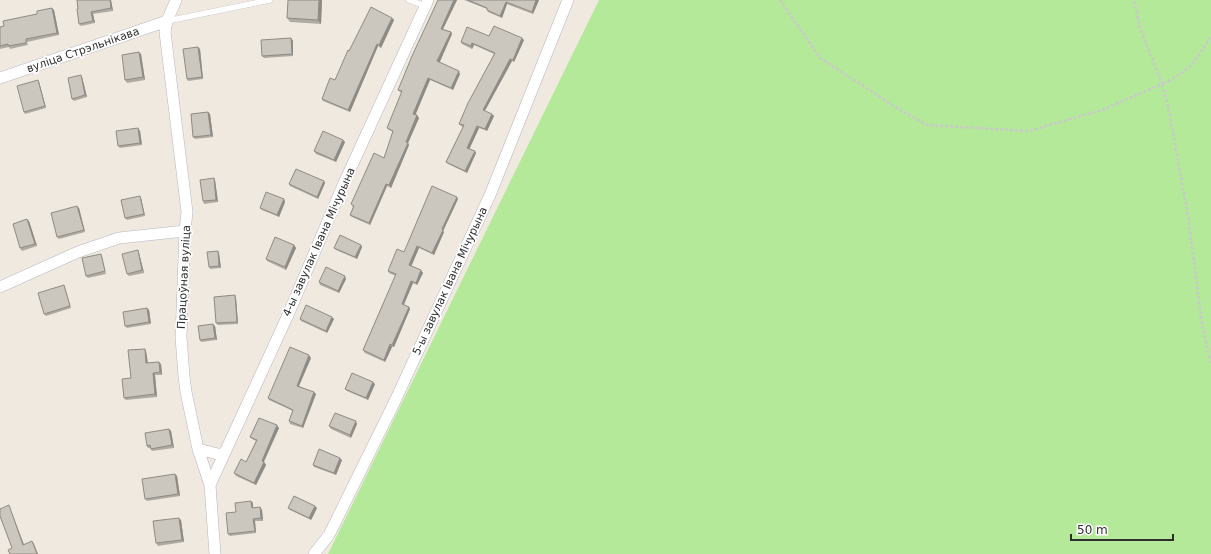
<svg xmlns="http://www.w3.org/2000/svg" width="1211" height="554" viewBox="0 0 1211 554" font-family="'DejaVu Sans',sans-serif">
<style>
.green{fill:#b5e99a}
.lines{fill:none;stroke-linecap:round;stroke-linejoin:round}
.lane-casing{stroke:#b4b6c2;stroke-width:6}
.street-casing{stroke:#b4b6c2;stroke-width:12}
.path{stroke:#c9c9c9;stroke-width:2.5;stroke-dasharray:3 2;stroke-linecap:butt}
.lane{stroke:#fff;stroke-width:5.5}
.street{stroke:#fff;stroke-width:11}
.wall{fill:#afaba3}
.shaded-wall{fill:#8e8b85}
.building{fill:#cbc7be;stroke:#8e8b85}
.labels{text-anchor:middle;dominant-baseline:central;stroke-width:3.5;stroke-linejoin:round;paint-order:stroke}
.street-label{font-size:11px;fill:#2e2e2e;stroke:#fff}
</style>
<rect width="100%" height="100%" fill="#f0e9e0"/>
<path class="green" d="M599,0H1211V554H328Z"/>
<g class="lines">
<defs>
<path id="lane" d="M409,0L425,6
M167,21L270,0"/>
<path id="street" d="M176,0L167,21L165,32L187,212L185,231L181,337L184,376L186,392L198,449L210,485L215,554
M0,78L167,21
M0,287L78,252L119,238L185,231
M198,449L218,454H224
M210,485L288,315L344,183L428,0
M314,554L329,535L395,401L490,195L568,0"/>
</defs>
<use href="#lane" class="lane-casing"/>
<use href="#street" class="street-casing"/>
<path class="path" d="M780,0L820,58L897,108L927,125L1029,131L1102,110L1162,84L1140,28L1134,0
M1211,37L1191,66L1171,80L1162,84L1168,106L1188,216L1202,325L1211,364"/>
<use href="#lane" class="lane"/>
<use href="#street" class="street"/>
</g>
<path class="wall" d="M77,0H111L113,11L93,14L95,23L81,26L79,24L78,9Z
M322,0L321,24L290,22L287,18Z
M438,0H457L443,29L451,32L452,34L439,62L460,74L453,90L430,80L415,115L419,118L408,143L409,145L391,188L387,186L370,225L352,217L350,215L353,207L351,204L384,158L393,132L389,130L387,128L402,93L400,92L398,90Z
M464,0H539L533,14L507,4L502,18L488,12L487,10V9Z
M54,10L59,35L27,42L28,45L10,49L9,47L0,49V27L37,14Z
M392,18L394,20L381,48L378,46L350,112L323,101L322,99L335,80L349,51Z
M489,36L524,40L514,62L512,61L485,111L494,116L487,131L479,128L469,149L476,153L467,173L448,164L446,162L463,127L461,126L459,124L494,54L474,45L472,49L462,44L461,42Z
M291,38L293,41V56L264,58L262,56Z
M200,49L203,79L188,81L187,79Z
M141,54L145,80L127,83L125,80Z
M82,77L87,97L74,101L72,99Z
M39,82L46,108L25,114L24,112Z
M208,112L210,114L213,137L195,139L193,137Z
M138,128L140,131L142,145L120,148L118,146Z
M343,140L345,142L336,162L316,154L314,151Z
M215,180L218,202L204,204L203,201Z
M324,181L325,183L318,199L290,186L289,184Z
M141,198L145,216L127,220L125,218Z
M284,199L285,202L279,217L262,210L260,208Z
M458,199L443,231L444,232L434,255L419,248L411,266L423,273L417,285L413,283L404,305L409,307L410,309L394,347H392L385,362L365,353L363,350L396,276L389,273L388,271L404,252Z
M79,208L85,232L59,239L57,237Z
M29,221L37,246L22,251L20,248Z
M294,245L296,248L286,270L267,261L266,259Z
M361,245L362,247L357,259L336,250L334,248Z
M138,250L139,253L144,273L129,276L127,274Z
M219,253L221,268L210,269L209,267Z
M102,256L106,274L88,278L86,276Z
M346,279L339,293L320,285L319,282Z
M64,285L65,288L71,308L46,316L44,314Z
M236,298L238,324L218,325L216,323Z
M147,308L149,310L151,324L127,328L125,326Z
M300,319H334L327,333L301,321Z
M215,326L217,340L201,342L200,340Z
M146,351L148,363L161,364L162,375H155L157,397L126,400L124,398L131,378Z
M311,358L299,386L316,394L303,428L290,424L289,421L293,411L269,400L268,398Z
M375,384L368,400L347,391L345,389Z
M357,424L351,438L331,429L329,426Z
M279,428L264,462L266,465L256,485L236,476L234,473L246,462L256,441L252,439L250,437Z
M169,429L171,431L174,448L152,451L150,448H148L147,446Z
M342,460L336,475L314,467L313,465Z
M175,474L177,476L180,496L147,501L145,499Z
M251,501L253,503V508L260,507L262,510L263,521H255L256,533L230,536L228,534L236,512Z
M288,508H317L311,520L290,510Z
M181,520L184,542L158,546L156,543Z"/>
<path class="shaded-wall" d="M110,0H111L113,11L111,8Z
M319,0H322L321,24L318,20Z
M454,0H457L442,31L441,29Z
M536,0H539L533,14L532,12Z
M506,2L507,4L502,18L500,16Z
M52,8L54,10L59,35L57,33Z
M91,12L93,14L95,23L93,21Z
M392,18L394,20L381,48L379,45Z
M451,32L452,34L439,64L437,61Z
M291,38L293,41V56L292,54Z
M522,38L524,40L514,62L513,60Z
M472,43L474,45L472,49L471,46Z
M377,44L378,46L350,112L348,110Z
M198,47L200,49L203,79L202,77Z
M139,52L141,54L145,80L143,77Z
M510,59L512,61L484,112L483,110Z
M459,71L460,74L453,90L451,88Z
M81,75L82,77L87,97L85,95Z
M428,78L430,80L415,116L413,114Z
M38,80L39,82L46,108L45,106Z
M208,112L210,114L213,137L211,135Z
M492,114L494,116L487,131L485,129Z
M417,115L419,118L408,143L409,145L391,188L389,185Z
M477,126L479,128L469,150L467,148Z
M138,128L140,131L142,145L140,143Z
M343,140L345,142L336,162L334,160Z
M475,151L476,153L467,173L465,171Z
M214,178L215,180L218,202L216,200Z
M324,181L325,183L318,199L317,197Z
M386,184L387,186L370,225L369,223Z
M140,196L141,198L145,216L144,214Z
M457,197L458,199L443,231L444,232L434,255L432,253L442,229Z
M284,199L285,202L279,217L277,215Z
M77,206L79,208L85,232L84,230Z
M27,219L29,221L37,246L35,244Z
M294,245L296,248L286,270L285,267Z
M361,245L362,247L357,259L355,257Z
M417,246L419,248L411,267L409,265Z
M138,250L139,253L144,273L142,270Z
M218,251L219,253L221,268L219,266Z
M421,270L423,273L417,285L416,283Z
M345,276L346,279L339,293L338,291Z
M411,281L413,283L403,306L402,304Z
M235,295L236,298L238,324L237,322Z
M409,307L410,309L394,347L392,345Z
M147,308L149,310L151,324L149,322Z
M332,317L334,319L327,333L326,331Z
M213,324L215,326L217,340L215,338Z
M390,344L392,347L385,362L384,360Z
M145,349L146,351L148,365L146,363Z
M309,355L311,358L298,388L297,386Z
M159,362L161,364L162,375L160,372Z
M153,373L155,375L157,397L155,394Z
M373,382L375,384L368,400L366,398Z
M314,392L316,394L303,428L302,426Z
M356,421L357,424L351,438L350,435Z
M277,425L279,428L263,463L262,461Z
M169,429L171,431L174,448L172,445Z
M340,458L342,460L336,475L334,473Z
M264,462L266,465L256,485L254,483Z
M175,474L177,476L180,496L178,494Z
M251,501L253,503V510L252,508Z
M9,505L10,508L25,547L23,545Z
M315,506L317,508L311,520L309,518Z
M260,507L262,510L263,521L261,518Z
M179,518L181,520L184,542L182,540Z
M253,519L255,521L256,533L255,531Z
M32,541L34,544L38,554H37Z"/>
<path class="building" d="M77,0H110L111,8L91,12L93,21L79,24L77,9H78Z
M288,0H319L318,20L287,18Z
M438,0H454L441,29L451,32L437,61L459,71L451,88L428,78L413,114L417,115L406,142L408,143L389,185L386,184L369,223L350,215L354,206L351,204L374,153L384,158L393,131L387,128L402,91L398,90L412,56Z
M468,0H536L532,12L506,2L500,16L487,10V8Z
M371,7L392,18L379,45L377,44L348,110L322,99L330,78L335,80L348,50L349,51Z
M52,8L57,33L26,39V43L8,46V44L0,46V27L4,26L3,21L37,14V11Z
M494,26L522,38L513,60L510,59L483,110L492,114L485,129L477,126L467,148L475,151L465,171L446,162L464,125L459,124L468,103L495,53L472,43L471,46L461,42L467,27L489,36Z
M291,38L292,54L262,56L261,40Z
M198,47L202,77L187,79L183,49Z
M139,52L143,77L125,80L122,55Z
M81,75L85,95L72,99L68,78Z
M38,80L45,106L24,112L17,86Z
M208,112L211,135L193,137L191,114Z
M138,128L140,143L118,146L116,131Z
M323,131L343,140L334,160L314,151Z
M296,169L324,181L317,197L289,184Z
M214,178L216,200L203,201L200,180Z
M432,186L457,197L442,229L443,230L432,253L417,246L409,265L421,270L416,283L411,281L402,304L409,307L392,345L390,344L384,360L363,350L396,274L388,271L397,249L404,252Z
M266,192L284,199L277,215L260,208Z
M140,196L144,214L125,218L121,200Z
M77,206L84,230L57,237L51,213Z
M27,219L35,244L20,248L13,224Z
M340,235L361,245L355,257L334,248Z
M275,237L294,245L285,267L266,259Z
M138,250L142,270L127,274L122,254Z
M218,251L219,266L209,267L207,252Z
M101,254L105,271L86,276L82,258Z
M326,267L345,276L338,291L319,282Z
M64,285L70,306L44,314L38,293Z
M235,295L237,322L216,323L214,297Z
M306,305L332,317L326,331L300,319Z
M147,308L149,322L125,326L123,312Z
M213,324L215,338L200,340L198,326Z
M290,347L309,355L297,386L314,392L302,426L289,421L293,410L268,398Z
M145,349L146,363L159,362L160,372L153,373L155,394L124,398L122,379L131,378L128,350Z
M352,373L373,382L366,398L345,389Z
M335,413L356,421L350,435L329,426Z
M259,418L277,425L262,461L264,462L254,483L234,473L241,459L246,462L257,440L250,437Z
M169,429L172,445L151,449L150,445L147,446L145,433Z
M319,449L340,458L334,473L313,465Z
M175,474L178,494L145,499L142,479Z
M294,496L315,506L309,518L288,508Z
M251,501L252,508L260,507L261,518L253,519L255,531L228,534L226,513L236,512L235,503Z
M9,505L23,545L32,541L37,554H10L8,550L12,548L0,516V509Z
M179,518L182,540L156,543L153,521Z"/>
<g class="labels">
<g class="street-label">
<text transform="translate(83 50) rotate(-19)">вуліца Стрэльнікава</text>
<text transform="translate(319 242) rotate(-66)">4-ы завулак Івана Мічурына</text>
<text transform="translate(184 277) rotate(-87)">Працоўная вуліца</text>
<text transform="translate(450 281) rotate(-65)">5-ы завулак Івана Мічурына</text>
</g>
</g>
<path d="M1071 534v6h102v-6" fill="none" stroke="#2e2e2e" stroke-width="2"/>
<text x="1077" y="534" font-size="12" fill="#2e2e2e" stroke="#ffffff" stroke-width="3" paint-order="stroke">50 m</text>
</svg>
